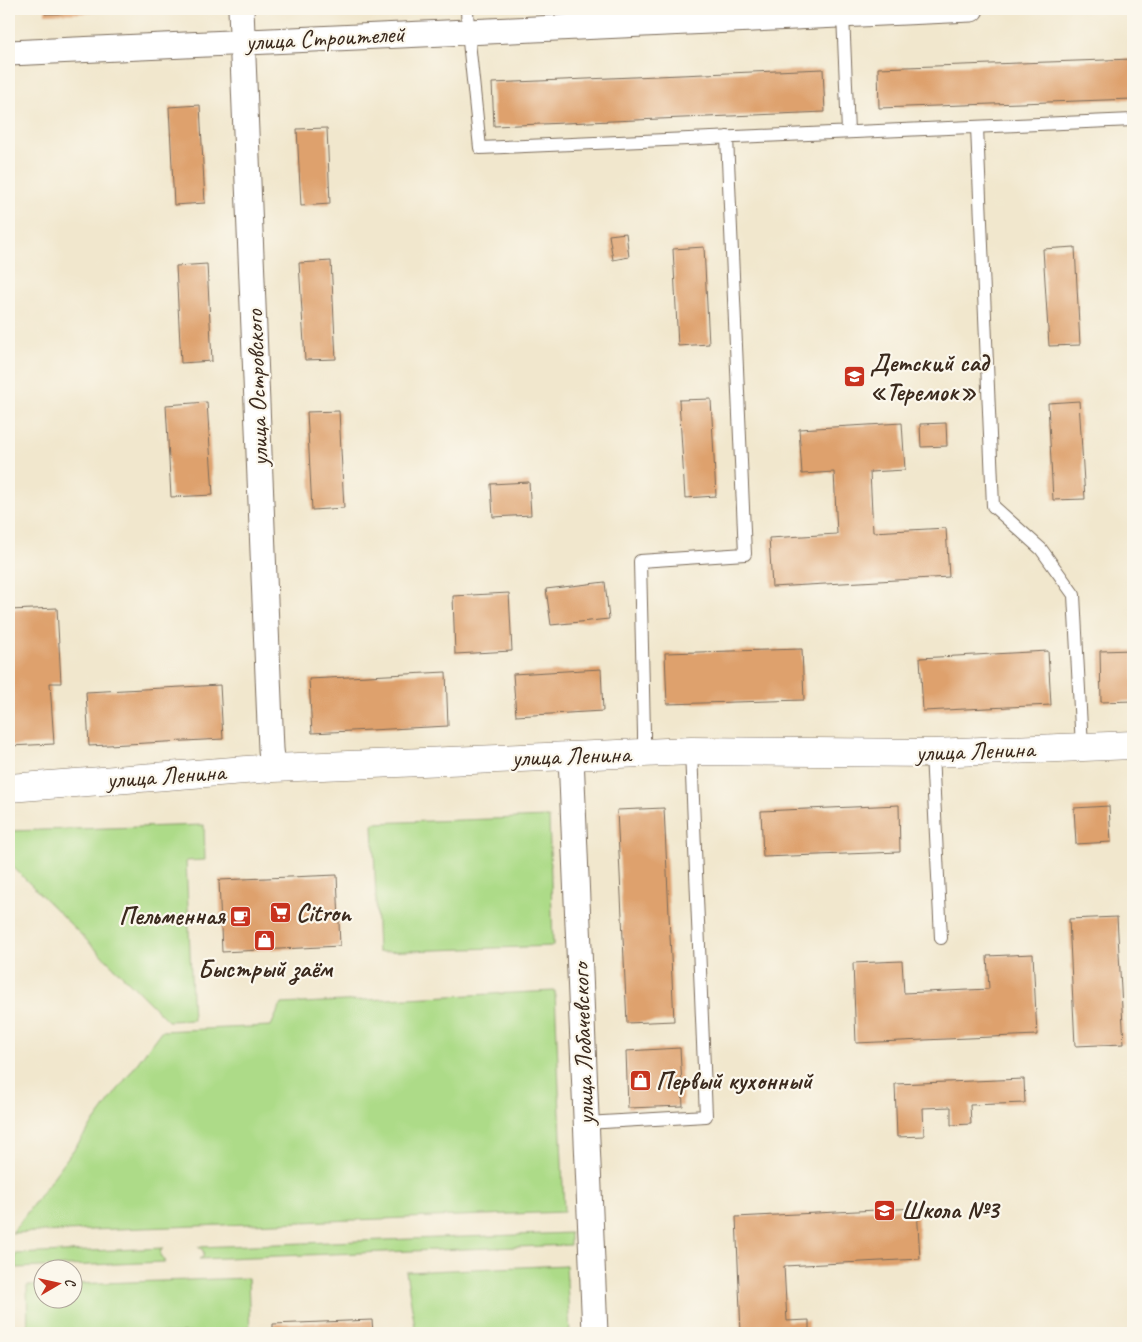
<svg xmlns="http://www.w3.org/2000/svg" width="1142" height="1342" viewBox="0 0 1142 1342" font-family="Caveat,sans-serif">
<style>
.green{fill:#addb88;stroke:#748253}
.building{fill:#dea16d}
.lines{fill:none;stroke-linecap:round;stroke-linejoin:round}
.service-casing{stroke:#7b6c5b;stroke-width:14}
.minor-casing{stroke:#7b6c5b;stroke-width:27}
.tertiary-casing{stroke:#7b6c5b;stroke-width:29}
.service{stroke:#fff;stroke-width:12}
.minor{stroke:#fff;stroke-width:25}
.tertiary{stroke:#fff;stroke-width:28}
.labels{text-anchor:middle;dominant-baseline:central;stroke-width:4.5;stroke-linejoin:round;paint-order:stroke}
.street-label{font-size:25px;fill:#3b2a1e;stroke:#fbf7ec}
.poi-label{font-size:25px;font-weight:bold;fill:#3b2a1e;stroke:#fbf7ec;text-anchor:start}
</style>
<rect width="100%" height="100%" fill="#fbf7ec"/>
<filter id="ink" filterUnits="userSpaceOnUse"><feTurbulence type="fractalNoise" baseFrequency=".02" numOctaves="2"/><feDisplacementMap in="SourceGraphic" scale="10" xChannelSelector="R" yChannelSelector="G"/><feConvolveMatrix kernelMatrix="1 2 1 2 8 2 1 2 1" color-interpolation-filters="sRGB"/></filter>
<filter id="wash" filterUnits="userSpaceOnUse"><feTurbulence type="fractalNoise" baseFrequency=".0096" numOctaves="4" result="noise"/><feDisplacementMap in="SourceGraphic" scale="20" xChannelSelector="R" yChannelSelector="G"/><feGaussianBlur stdDeviation="1.12" result="paint"/><feColorMatrix in="noise" values="0 0 0 0 0 0 0 0 0 0 0 0 0 0 0 0 0 1.4 0 .05"/><feComposite in="paint" operator="in"/></filter>
<g filter="url(#wash)">
<rect width="100%" height="100%" fill="#f1e7cd"/>
<path class="green" d="M549,817L553,946L378,952L373,823Z
M204,825L205,860L186,861L193,1020L168,1021L9,863V831Z
M555,991L564,1212L12,1233L161,1031L271,1026L281,1004Z
M570,1233V1245L199,1259L203,1257L204,1253L202,1249L198,1247Z
M164,1248L161,1250L160,1255L165,1262L16,1268L15,1254Z
M566,1265L570,1333H416L406,1272Z
M248,1278L250,1333H28L27,1286L42,1285V1300H72L73,1284Z"/>
<g id="blocks">
<path class="building" d="M45,9H91L92,13L45,14Z
M1133,59V99L879,108L878,68Z
M823,69L825,112L494,126L492,83Z
M200,105L205,203L174,205L169,107Z
M327,128L330,204L301,206L297,129Z
M626,233L629,257L613,260L609,235Z
M704,247L709,344L678,346L673,249Z
M1075,247L1080,345L1049,346L1043,249Z
M331,261L336,359L305,360L299,263Z
M207,264L212,361L181,363L176,266Z
M711,399L716,496L685,498L679,400Z
M1079,401L1085,499L1053,500L1048,403Z
M207,402L213,495L171,497L166,405Z
M339,411L344,508L312,510L307,412Z
M902,423L905,470L870,472L873,532L946,528L949,577L772,587L769,538L837,534L834,472L802,474L799,429Z
M946,423L947,446L921,447L920,424Z
M529,482L531,515L493,517L491,484Z
M605,582L609,619L551,625L546,589Z
M509,593L512,651L455,654L453,596Z
M57,608L61,683H50L54,744L9,746V610Z
M802,649L804,700L667,704L665,653Z
M1133,650V701L1101,702L1100,651Z
M1048,651L1051,705L923,711L920,658Z
M601,669L603,711L516,716L513,674Z
M446,672L448,726L312,733L309,679Z
M220,685L223,739L89,746L86,692Z
M899,805L900,852L763,857L761,811Z
M1109,806L1111,842L1076,844L1074,808Z
M664,808L674,1021L627,1023L617,810Z
M337,875L340,946L222,952L219,880Z
M1117,917L1124,1044L1075,1046L1069,919Z
M1033,954L1037,1035L856,1043L853,963L902,961L904,993L989,989L987,956Z
M680,1048L683,1106L628,1108L626,1051Z
M1024,1079L1025,1103L970,1105L971,1124L951,1125V1107L923,1108L924,1136L897,1137L895,1084Z
M917,1208L920,1259L784,1266L787,1321L809,1320V1333H741L736,1217Z
M372,1320L373,1333H273V1324Z"/>
</g>
</g>
<g filter="url(#ink)">
<use href="#blocks" fill-opacity="0" stroke="#7b6c5b" stroke-width="1"/>
<g class="lines">
<defs>
<path id="service" d="M467,9L468,32L480,148L1133,120
M843,15L848,132
M977,127L993,506L1041,549L1074,595L1082,747
M644,753V733L640,561L745,554L727,137
M932,753L941,938
M586,1123L706,1116L691,751"/>
<path id="minor" d="M241,9L271,749L273,768
M9,53L971,9
M571,756L595,1333"/>
<path id="tertiary" d="M9,788L273,768L594,755L691,751L932,753L1133,745"/>
</defs>
<use href="#service" class="service-casing"/>
<use href="#minor" class="minor-casing"/>
<use href="#tertiary" class="tertiary-casing"/>
<use href="#service" class="service"/>
<use href="#minor" class="minor"/>
<use href="#tertiary" class="tertiary"/>
</g>
</g>
<defs>
<symbol id="school-square" viewBox="-11 -11 22 22"><rect x="-9" y="-9" width="18" height="18" rx="4" fill="#c8321e" stroke="#fbf7ec"/><path d="M0-5L7-2L0 1L-7-2ZM-4 1L0 2.5L4 1V4Q0 6-4 4Z" fill="#fff"/></symbol>
<symbol id="supermarket-square" viewBox="-11 -11 22 22"><rect x="-9" y="-9" width="18" height="18" rx="4" fill="#c8321e" stroke="#fbf7ec"/><path d="M-6-5.5h2.5l.6 2H6L4.5 2H-2.5L-4.4-4H-6ZM-1.5 3.2a1.3 1.3 0 1 0 .1 0ZM3 3.2a1.3 1.3 0 1 0 .1 0Z" fill="#fff"/></symbol>
<symbol id="cafe-square" viewBox="-11 -11 22 22"><rect x="-9" y="-9" width="18" height="18" rx="4" fill="#c8321e" stroke="#fbf7ec"/><path d="M-5.5-4.5H6V0H3Q3 3.5 0 3.5H-2.5Q-5.5 3.5-5.5 0ZM3-3.2v2h1.7v-2ZM-6 4.5H4V6H-6Z" fill="#fff"/></symbol>
<symbol id="shop-square" viewBox="-11 -11 22 22"><rect x="-9" y="-9" width="18" height="18" rx="4" fill="#c8321e" stroke="#fbf7ec"/><path d="M-5-2.5h2.3a2.7 3.5 0 0 1 5.4 0H5L5.5 6h-11ZM-1.5-2.5h3a1.5 2.3 0 0 0-3 0Z" fill="#fff"/></symbol>
</defs>
<g fill-rule="evenodd">
<use href="#school-square" x="842" y="364" width="25" height="25"/>
<use href="#supermarket-square" x="268" y="900" width="25" height="25"/>
<use href="#cafe-square" x="228" y="904" width="25" height="25"/>
<use href="#shop-square" x="252" y="928" width="25" height="25"/>
<use href="#shop-square" x="628" y="1068" width="25" height="25"/>
<use href="#school-square" x="872" y="1198" width="25" height="25"/>
</g>
<g class="labels">
<g class="street-label">
<text transform="translate(325 38) rotate(-3)">улица Строителей</text>
<text transform="translate(257 388) rotate(-92)">улица Островского</text>
<text transform="translate(975 751) rotate(-2)">улица Ленина</text>
<text transform="translate(571 756) rotate(-2)">улица Ленина</text>
<text transform="translate(166 776) rotate(-4)">улица Ленина</text>
<text transform="translate(583 1044) rotate(-92)">улица Лобачевского</text>
</g>
<g class="poi-label">
<text x="870" y="363">Детский сад<tspan x="870" dy="29">«Теремок»</tspan></text>
<text x="296" y="913">Citron</text>
<text x="225" y="916" text-anchor="end">Пельменная</text>
<text x="265" y="969" text-anchor="middle">Быстрый заём</text>
<text x="656" y="1081">Первый кухонный</text>
<text x="901" y="1210">Школа №3</text>
</g>
</g>
<rect width="1142" height="1342" fill="none" stroke="#fbf7ec" stroke-width="30"/>
<g transform="translate(58 1284) rotate(81)"><circle r="24" fill="#fbf7ec" stroke="#aea59a"/>
<path d="M0-4L9 19L0 12L-9 19Z" fill="#c8321e"/>
<text y="-8" font-size="14" font-weight="bold" text-anchor="middle" fill="#3b2a1e">С</text>
</g>
</svg>
